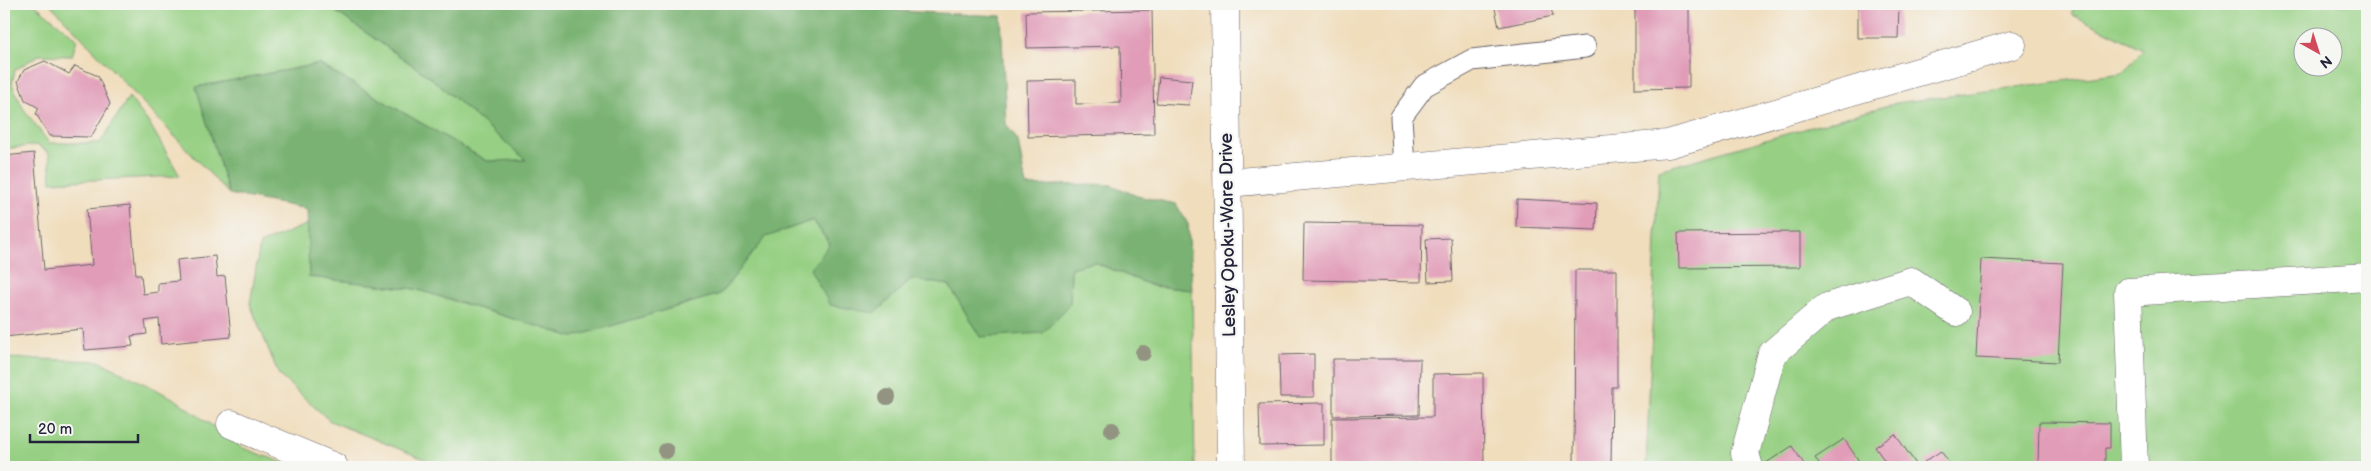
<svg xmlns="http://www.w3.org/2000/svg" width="2371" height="471" viewBox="0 0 2371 471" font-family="'Balsamiq Sans',sans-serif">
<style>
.green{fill:#97d084;stroke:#5c7960;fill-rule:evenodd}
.forest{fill:#79b272;stroke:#4e6a56}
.building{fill:#e19cb8}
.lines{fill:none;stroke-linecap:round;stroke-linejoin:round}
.lane-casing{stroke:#6a6368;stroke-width:23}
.street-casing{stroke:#6a6368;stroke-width:29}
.lane{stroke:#fff;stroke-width:21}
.street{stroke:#fff;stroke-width:28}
.tree{fill:#929381}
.labels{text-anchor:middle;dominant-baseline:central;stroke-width:4.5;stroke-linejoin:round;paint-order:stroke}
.street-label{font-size:18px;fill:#22223b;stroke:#f6f6f2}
</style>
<rect width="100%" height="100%" fill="#f6f6f2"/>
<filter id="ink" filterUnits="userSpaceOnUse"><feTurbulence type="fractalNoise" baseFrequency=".02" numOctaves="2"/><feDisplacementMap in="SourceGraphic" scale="10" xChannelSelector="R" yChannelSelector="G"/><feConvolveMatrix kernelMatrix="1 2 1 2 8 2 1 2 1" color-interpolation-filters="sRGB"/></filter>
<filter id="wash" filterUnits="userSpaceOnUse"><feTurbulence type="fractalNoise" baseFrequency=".0096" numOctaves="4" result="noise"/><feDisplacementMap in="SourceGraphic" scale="20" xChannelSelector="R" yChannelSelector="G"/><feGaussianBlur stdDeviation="1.12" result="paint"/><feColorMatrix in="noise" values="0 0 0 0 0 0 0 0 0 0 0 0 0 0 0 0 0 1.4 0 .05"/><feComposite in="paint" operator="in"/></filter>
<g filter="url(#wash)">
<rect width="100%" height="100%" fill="#f0ddbc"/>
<path class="green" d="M4,4H34L77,39L72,56L39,55L15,70L12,84L23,108L49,143H100L129,97L151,126L180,176L51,182L49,153L37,145L4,149Z
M50,4H325L431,78L526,160L487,161L319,64L196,87L229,194Z
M2076,4H2367V467H1646L1659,170L1896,103L2123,73L2143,49L2071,14ZM2304,38H2334V68H2304Z
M813,220L875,313L911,279L949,285L980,337L1070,304L1071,268L1093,262L1153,286L1192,290L1195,467H444L330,421L279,375L250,304L260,244L308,224L309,277L415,289L573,337L720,294L766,237Z
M4,358L99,361L175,399L243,448L295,467H4Z"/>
<path class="forest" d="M325,4H896L897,11L1001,16L1006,124L1018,141L1026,186L1088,184L1112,185L1137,196L1176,204L1188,224L1192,290L1153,286L1094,262L1071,268L1070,304L1043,333L980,337L949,285L911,279L875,313L830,305L810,269L830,244L813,220L766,237L720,294L573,337L415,289L309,277L307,209L229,194L196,87L319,64L487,161L526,160L431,78Z"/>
<g id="blocks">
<path class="building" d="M1398,4H1421V5L1398,8Z
M1494,4H1550L1553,16L1499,27Z
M1635,4H1689V88L1635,89Z
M1858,4H1899L1898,38H1858Z
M1152,10L1154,134L1028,137L1027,81L1076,80V104L1121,103L1120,46L1027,48L1026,12Z
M45,61L69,74L75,66L98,76L110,104L91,137L50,136L36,114L39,108L25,100L18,81L24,70Z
M1159,77L1192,80L1189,105L1156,103Z
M34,153L44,270L92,265L87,209L130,205L136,275H141L143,294L158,292V283L179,281L177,260L215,256L217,277L225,276L231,337L161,344L159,319L145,321L147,334L131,336L133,346L85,350L83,329L4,337V156Z
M1517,199L1597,203L1596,230L1516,227Z
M1304,223L1422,225L1421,282L1303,280Z
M1800,232V267L1679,268L1678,233Z
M1451,238L1453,281L1428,282L1426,239Z
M1981,259L2063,263L2058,362L1976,358Z
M1575,270H1617V387H1612L1611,467H1574Z
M1314,354V397H1280L1279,355Z
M1333,359H1420L1419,415L1333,416Z
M1483,373L1484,467H1332V418L1433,417V374Z
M1324,403V445L1260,446L1259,404Z
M2039,422L2110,423V448H2105V467H2038Z
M1895,434L1918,467H1889L1875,447Z
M1844,439L1863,467H1822L1815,458Z
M1792,446L1806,467H1764L1763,465Z
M1941,451L1952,467H1928L1924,462Z"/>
</g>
</g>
<g filter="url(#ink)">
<use href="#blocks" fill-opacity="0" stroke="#6a6368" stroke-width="1"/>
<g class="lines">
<defs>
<path id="lane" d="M1404,167L1401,117L1424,86L1472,60L1585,47"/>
<path id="street" d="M1225,4L1231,467
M1228,183L1668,144L2012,45
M231,424L334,467
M1749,467L1745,453L1772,354L1827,307L1911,281L1956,312
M2134,467L2128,292L2367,277"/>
</defs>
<use href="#lane" class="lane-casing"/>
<use href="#street" class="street-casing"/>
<use href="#lane" class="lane"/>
<use href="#street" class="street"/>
</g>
<g class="tree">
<circle cx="1143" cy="353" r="8"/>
<circle cx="887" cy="397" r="8"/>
<circle cx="1112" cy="430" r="8"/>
<circle cx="666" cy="451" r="8"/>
</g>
</g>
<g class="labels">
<g class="street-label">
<text transform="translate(1228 235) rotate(-91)">Lesley Opoku-Ware Drive</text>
</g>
</g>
<rect width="2371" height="471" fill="none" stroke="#f6f6f2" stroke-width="20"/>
<g transform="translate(2318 52) rotate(141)"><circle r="24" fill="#f6f6f2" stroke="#a1a1a9"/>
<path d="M0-4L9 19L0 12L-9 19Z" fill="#d1495b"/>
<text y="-8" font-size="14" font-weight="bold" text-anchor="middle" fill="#22223b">N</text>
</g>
<path d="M30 434v8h108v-8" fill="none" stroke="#22223b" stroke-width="2.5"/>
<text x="38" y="434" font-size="15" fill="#22223b" stroke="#f6f6f2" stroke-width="4" paint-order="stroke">20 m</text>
</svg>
